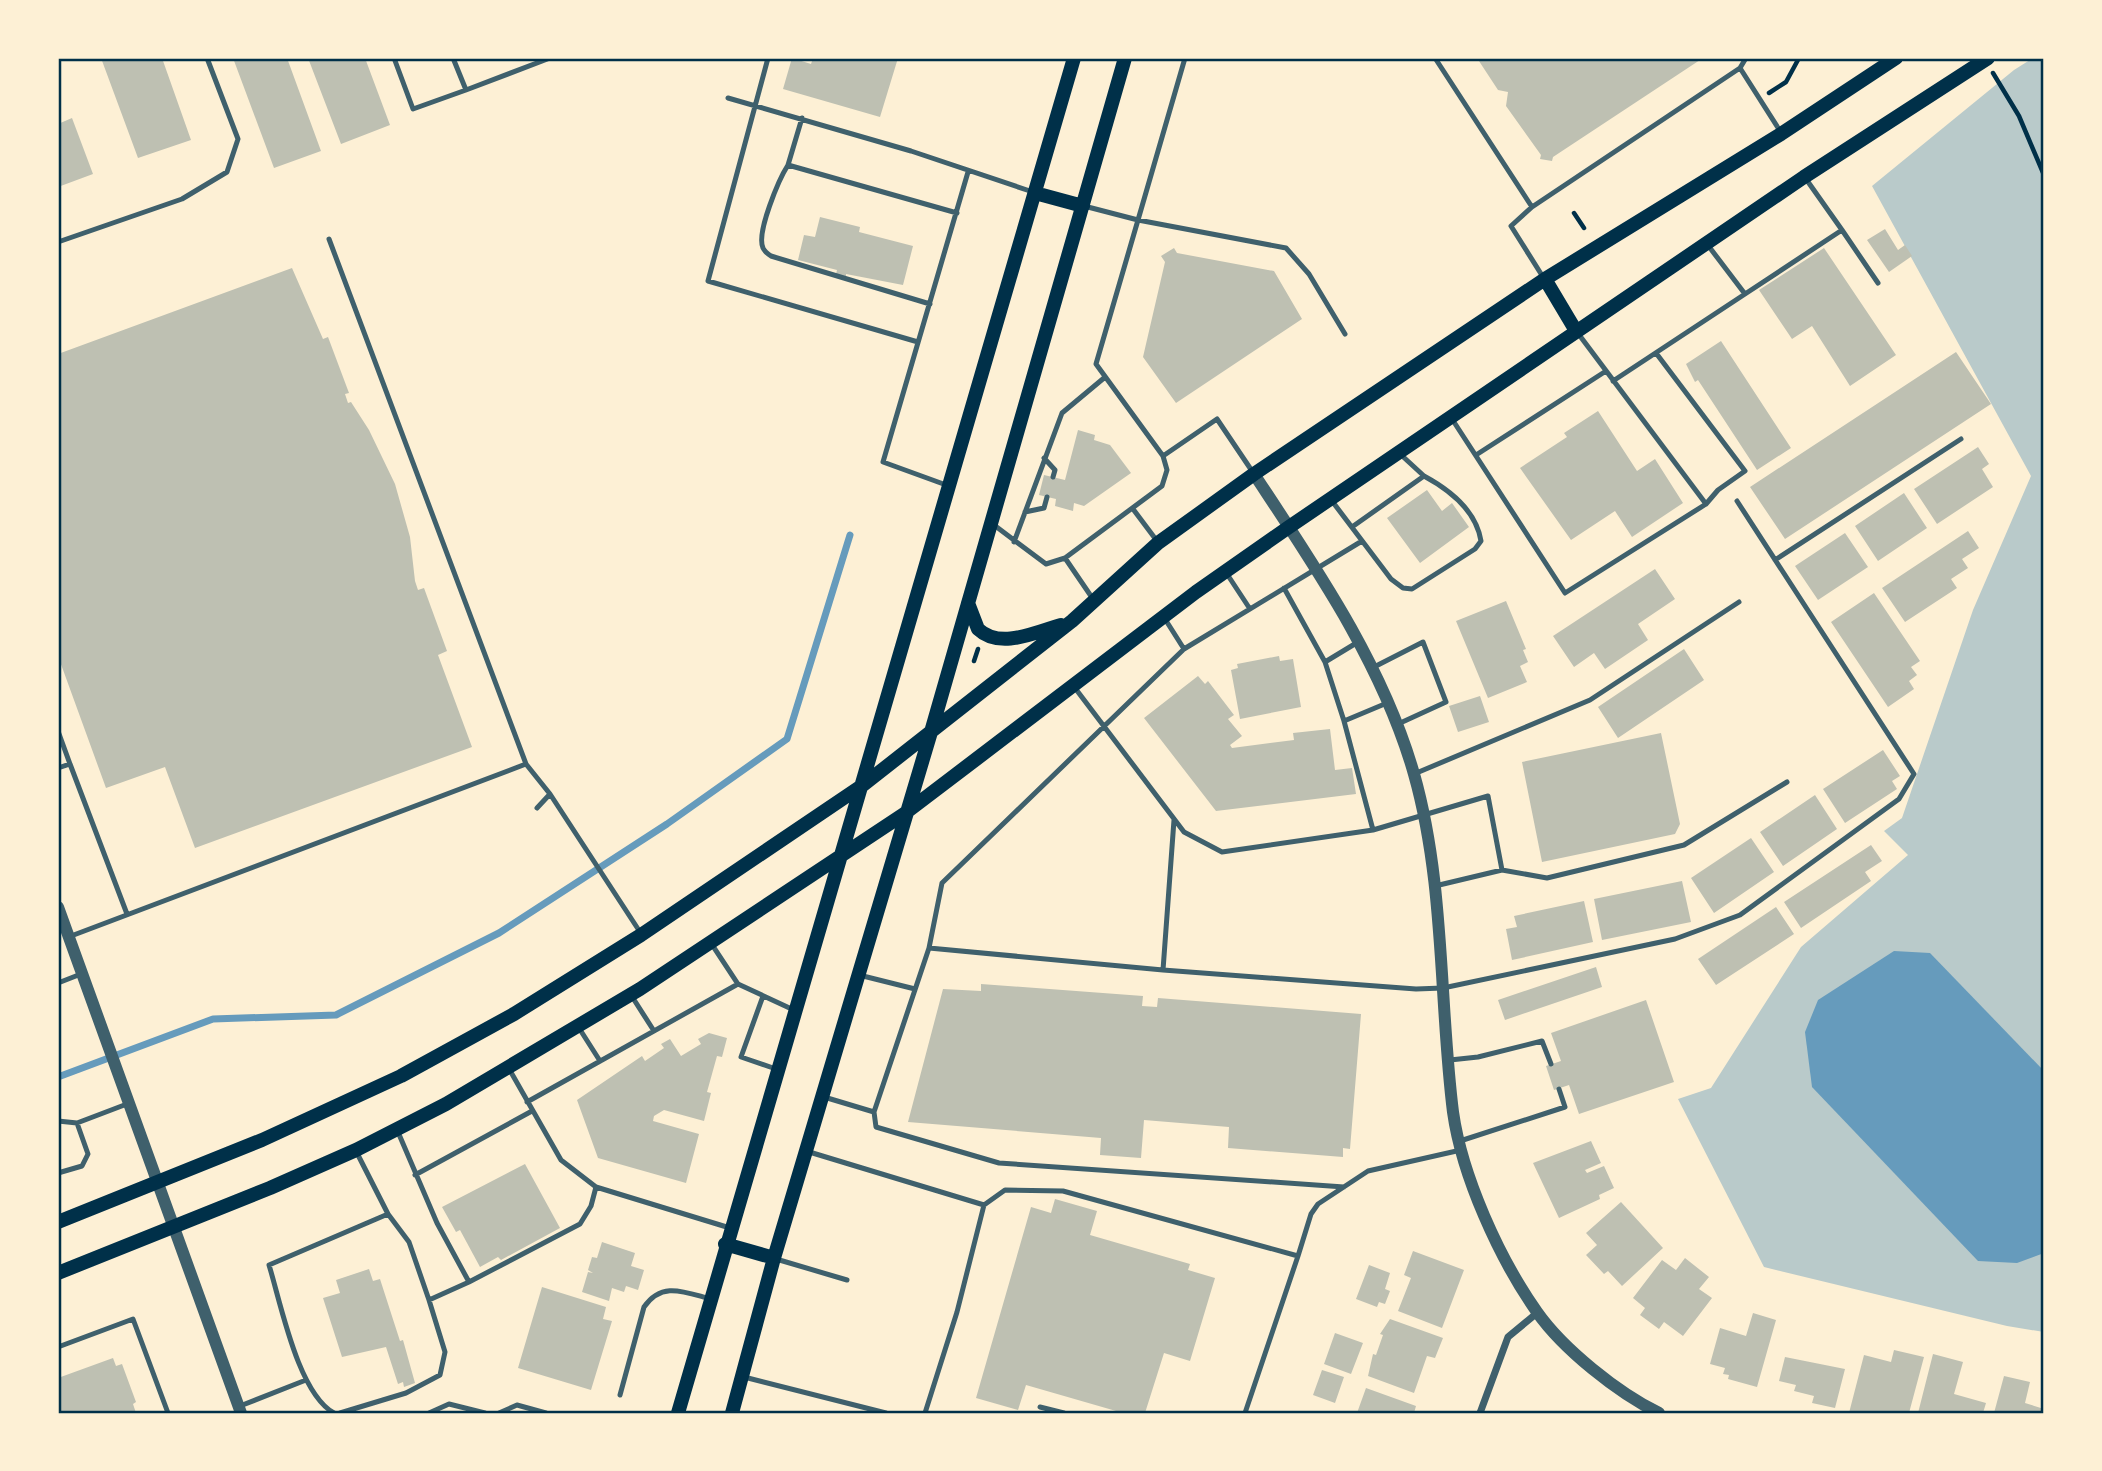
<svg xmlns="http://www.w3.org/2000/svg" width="2102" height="1471" viewBox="0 0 2102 1471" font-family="Arial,sans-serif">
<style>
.green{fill:#b9caca}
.water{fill:#669bbc}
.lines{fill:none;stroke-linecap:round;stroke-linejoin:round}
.stream{stroke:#669bbc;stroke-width:7}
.building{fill:#bec0b2}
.path{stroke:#003049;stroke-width:4.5}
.service{stroke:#3f606c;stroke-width:5}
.minor{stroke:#3f606c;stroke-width:7}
.tertiary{stroke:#3f606c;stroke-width:12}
.secondary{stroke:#003049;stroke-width:14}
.neatline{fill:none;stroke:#003049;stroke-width:2.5}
</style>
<rect width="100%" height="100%" fill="#fdf0d5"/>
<path class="green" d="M2033,58H2044V1332L2007,1326L1764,1267L1678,1099L1711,1088L1801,947L1908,855L1884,831L1902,818L1973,610L2031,476L1872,186L2014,70Z"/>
<path class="water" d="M1894,951L1930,953L2044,1071V1253L2017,1263L1978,1261L1812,1087L1805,1032L1818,1000Z"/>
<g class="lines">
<path class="stream" d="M58,1077L213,1019L336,1015L499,933L667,824L787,739L850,535"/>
</g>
<path class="building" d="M101,58H162L191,140L138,158Z
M233,58H287L321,151L274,168Z
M308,58H365L390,125L341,144Z
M792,58L811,64L813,58H898L880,117L783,89Z
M1477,58H1703L1553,157L1552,161L1540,159L1541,155L1506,106L1508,92L1498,90Z
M72,118L93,174L58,187V124Z
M820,217L860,227L859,232L913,246L903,285L846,274V277L836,274L837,270L798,260L804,235L815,237Z
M1885,229L1898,250L1905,245L1912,256L1889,272L1867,240Z
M1174,248L1177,253L1274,271L1302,319L1176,403L1143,357L1165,262L1161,256Z
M1824,248L1896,355L1850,386L1812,326L1792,339L1759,290Z
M292,268L323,339L328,337L349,393L345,394L348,403L351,402L369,430L395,484L410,537L415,581L418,590L424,588L447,651L438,655L472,747L195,848L165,767L106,788L58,656V354Z
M1721,341L1791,448L1757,470L1698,380L1695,382L1686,364Z
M1956,352L1991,404L1785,539L1750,487Z
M1598,411L1637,471L1655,459L1683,503L1632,537L1615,511L1571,540L1520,468L1567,437L1564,433Z
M1078,430L1095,435L1094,440L1110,445L1131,473L1084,506L1074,503L1073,511L1055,506L1056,499L1039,495L1044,475L1065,480Z
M1978,447L1989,464L1982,469L1993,487L1937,524L1914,489Z
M1427,490L1442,511L1452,503L1469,527L1420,563L1387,518Z
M1904,493L1927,528L1878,561L1855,526Z
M1968,531L1979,548L1962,559L1968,568L1951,579L1957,588L1905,622L1882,588Z
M1845,533L1868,567L1818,600L1795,566Z
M1655,569L1675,599L1638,624L1648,640L1605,669L1594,653L1574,667L1553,636Z
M1874,593L1920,661L1911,667L1917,675L1909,681L1914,689L1888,707L1831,622Z
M1506,601L1526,649L1523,650L1528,662L1520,666L1527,682L1488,698L1456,621Z
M1684,649L1704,680L1618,738L1598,707Z
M1279,656L1280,661L1293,659L1301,707L1240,719L1231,670L1238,668L1237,664Z
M1198,676L1205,684L1208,681L1234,715L1228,719L1242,736L1230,745L1232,748L1294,740L1293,733L1330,729L1335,770L1352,768L1356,794L1216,811L1144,718Z
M1480,696L1489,722L1458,732L1449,706Z
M1661,733L1680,824L1675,834L1542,862L1522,762Z
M1883,750L1900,776L1892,781L1897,789L1845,823L1823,789Z
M1815,795L1837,829L1783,866L1760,832Z
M1751,838L1774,872L1714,913L1691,878Z
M1871,845L1882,861L1865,872L1871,881L1801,928L1784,902Z
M1682,881L1691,922L1602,940L1594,899Z
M1584,901L1593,942L1512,960L1506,929L1517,927L1514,916Z
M1776,907L1794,934L1716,985L1698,959Z
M1596,967L1602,987L1505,1020L1498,1000Z
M981,984L1143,996L1142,1006L1157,1007L1158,998L1361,1014L1350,1149L1343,1148V1157L1228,1148L1229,1127L1144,1120L1141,1158L1100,1155L1101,1138L908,1122L943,989L981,991Z
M1646,1000L1674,1082L1579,1114L1569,1085L1554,1090L1546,1066L1561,1061L1551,1033Z
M709,1033L727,1038L722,1057L717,1056L707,1092L711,1093L704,1121L664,1110L654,1116L653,1121L699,1134L686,1183L598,1158L577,1100L642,1056L645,1061L664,1048L661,1044L670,1039L681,1056L701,1044L698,1039Z
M1591,1141L1601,1163L1585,1170L1587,1173L1604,1166L1614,1188L1599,1195L1600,1199L1559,1218L1533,1163Z
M525,1164L560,1228L501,1260L498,1257L480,1267L460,1230L456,1232L442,1207Z
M1055,1199L1097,1211L1090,1235L1190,1264L1188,1270L1215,1278L1190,1361L1164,1353L1145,1413H1123L1026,1385L1018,1410L976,1398L1031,1207L1051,1213Z
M1621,1202L1663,1248L1622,1286L1608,1271L1604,1274L1586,1255L1597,1245L1586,1233Z
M602,1242L635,1253L631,1266L644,1270L638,1290L626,1286L624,1292L612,1288L609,1301L582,1292L588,1272L593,1273L588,1270L592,1257L597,1258Z
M1413,1251L1464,1270L1442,1328L1398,1311L1411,1278L1404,1275Z
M1685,1258L1709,1277L1699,1289L1712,1298L1683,1336L1664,1322L1659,1329L1640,1315L1645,1308L1633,1298L1662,1260L1676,1270Z
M1369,1265L1390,1273L1385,1289L1390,1291L1385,1304L1379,1302L1377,1307L1356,1299Z
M369,1269L373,1281L380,1279L400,1341L403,1340L415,1383L404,1387L403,1382L398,1384L386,1347L342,1357L323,1298L340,1293L336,1280Z
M542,1287L606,1307L603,1319L612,1321L591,1390L518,1368Z
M1753,1313L1776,1320L1757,1387L1728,1379L1729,1375L1723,1374L1725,1368L1710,1364L1720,1328L1746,1336Z
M1390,1319L1443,1338L1435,1358L1427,1356L1414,1393L1368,1376L1373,1354L1376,1355L1383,1335L1380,1334Z
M1335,1333L1363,1343L1351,1374L1324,1364Z
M1894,1350L1924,1357L1909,1413H1849L1864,1355L1891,1362Z
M1933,1354L1963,1362L1954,1394L1986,1403L1983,1413H1918Z
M1785,1357L1845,1369L1835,1408L1812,1403L1814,1396L1794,1391L1796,1385L1779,1381Z
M113,1358L116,1366L122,1364L136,1402L133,1404L136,1413H58V1378Z
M1322,1370L1344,1377L1335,1403L1313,1395Z
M2004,1376L2030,1382L2025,1403L2044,1409V1413H1994Z
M1366,1388L1416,1406L1414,1413H1357Z"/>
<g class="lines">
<path class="path" d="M1993,73L2019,116L2044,175
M1769,93L1786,82L1799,58
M1574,213L1584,228
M974,661L978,649"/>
<path class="service" d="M394,58L413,109L466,90
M453,58L466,90L550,58
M768,58L708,281L918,342
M1435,58L1532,207
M1740,68L1746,58
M728,98L911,151L1033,192
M802,118L788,165L957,213
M788,165C779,179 756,233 763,248C765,252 768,254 771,256L930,304
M1084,206L1138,220L1185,58
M1842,230L1878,283
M329,239L526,764L550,794L640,932
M58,242L182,199L227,172L238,139L207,58
M1543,277L1511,226L1532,207L1740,68L1780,131
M1745,294L1842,230L1806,179
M1656,353L1745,471L1718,490L1706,504
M1613,381L1745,294L1707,244
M1452,419L1565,593L1706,504L1577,332
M1476,455L1606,371
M1044,458L1055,470L1053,477
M1252,471L1217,419L1163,456L1096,364L1138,220L1286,248L1309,274L1345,334
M949,486L883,462L968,172
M1332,501L1391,579L1403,588L1412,589L1475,549L1481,541C1476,510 1450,490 1424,476
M1133,509L1157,541
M1025,512L1044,508L1047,497
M994,525L1046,564L1065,558L1162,486L1167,470L1163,456
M1352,527L1424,476L1399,453
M1014,542L1062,413L1104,378
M1065,558L1093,599
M1775,560L1961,439
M1227,574L1250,609
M1284,588L1325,662L1358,642
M1165,619L1184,649L1362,541
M1184,649L942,883L929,948L1163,970L1416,989L1443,988L1675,939L1740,915L1899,799L1914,774L1737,501
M1325,662L1344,721L1387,703
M1374,667L1423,642L1446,702L1398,724
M1075,688L1184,832L1222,852L1373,830L1488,796L1502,870L1435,886
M1344,721L1373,830
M58,731L70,764
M58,768L70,764L127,914
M1414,774L1590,700L1739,602
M537,808L550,794
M1502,870L1547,878L1684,845L1787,782
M71,936L526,764
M929,948L874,1112L876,1127L999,1163L1344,1187
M1163,970L1174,820
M859,975L915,989
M58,983L81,974
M738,984L796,1011
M631,995L654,1031
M763,996L741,1057L776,1069
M579,1028L600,1061
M1450,1060L1478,1057L1542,1041L1551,1064
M508,1067L561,1160L596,1187
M824,1097L874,1112
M527,1102L738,984L711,943
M58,1121L77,1123
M398,1132L437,1223L469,1282L580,1224L591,1206L596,1187L730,1228
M1460,1141L1565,1107L1559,1089
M806,1151L984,1205
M58,1173L82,1166L88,1154L77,1123L127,1104
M415,1175L532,1111
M776,1259L847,1280
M429,1300L469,1282
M58,1347L133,1319L168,1413
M744,1377L886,1413
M620,1395L644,1307C662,1281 684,1292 711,1299
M240,1406L306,1380
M1040,1407L1064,1413
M334,1413C298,1393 281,1304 269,1265L388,1214L357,1153
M340,1413L406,1393L440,1375L445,1352L429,1300L409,1242L388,1214
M429,1413L449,1404L485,1413
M499,1413L517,1405L546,1413
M925,1413L957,1312L984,1205L1005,1190L1063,1191L1298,1256L1311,1214L1318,1204L1368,1171L1461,1150
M1245,1413L1298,1256"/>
<path class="minor" d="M1480,1413L1508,1337L1537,1313"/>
<path class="tertiary" d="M1254,474C1316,568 1383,665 1414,774C1445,883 1439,1000 1453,1112C1462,1176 1499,1258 1537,1312C1563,1349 1618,1393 1659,1413
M58,907L241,1413"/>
<path class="secondary" d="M1035,193L1083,206
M1545,279L1576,331
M968,603L978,629C1000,650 1036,632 1061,625
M58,1222L262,1140L401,1076L514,1014L641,935L863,785L1072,621L1158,543L1254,474L1545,279L1781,134L1896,58
M725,1244L774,1258
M58,1273L270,1188L356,1150L446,1104L640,989L904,814L1196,592L1289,527L1804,177L1988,58
M678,1413L1074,58
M732,1413L774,1258L931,732L1125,58"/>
</g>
<rect width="2102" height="1471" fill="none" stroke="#fdf0d5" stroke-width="119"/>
<rect x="60" y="60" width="1982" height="1352" class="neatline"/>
</svg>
